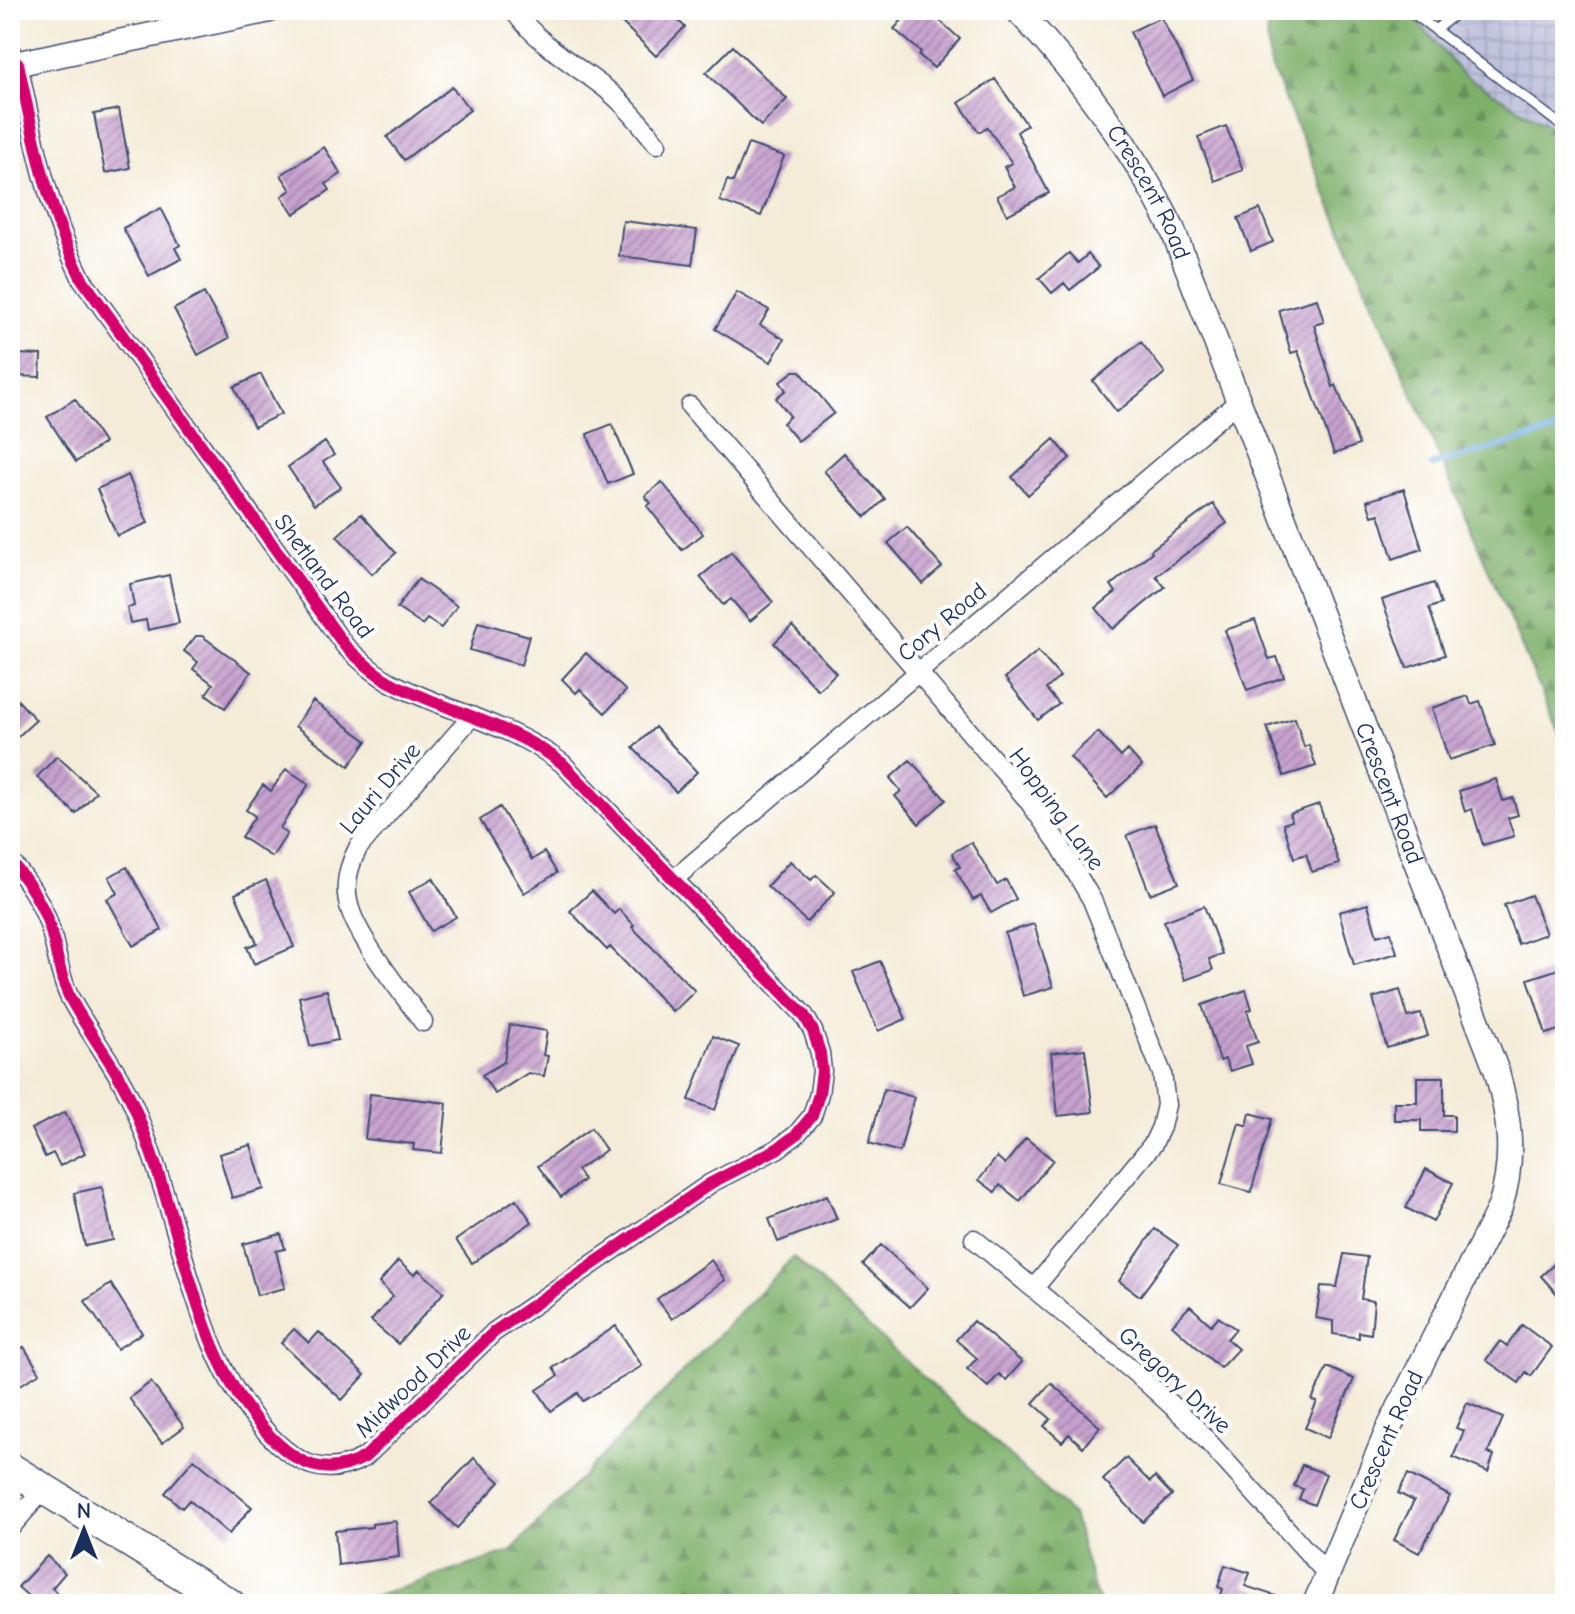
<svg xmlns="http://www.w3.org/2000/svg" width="1575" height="1614" viewBox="0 0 1575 1614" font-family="'Comic Neue',sans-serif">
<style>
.industrial{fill:url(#industrial-grid)}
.forest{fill:url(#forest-firs);stroke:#4d7064;stroke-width:2}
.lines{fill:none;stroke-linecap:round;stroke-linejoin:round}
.stream{stroke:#70b0e4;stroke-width:6}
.building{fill:url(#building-hatch)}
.service-casing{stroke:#3c4b70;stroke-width:12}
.minor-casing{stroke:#3c4b70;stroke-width:21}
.tertiary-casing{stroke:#3c4b70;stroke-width:27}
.primary-casing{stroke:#3c4b70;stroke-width:33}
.service{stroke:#fff;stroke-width:9}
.minor{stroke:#fff;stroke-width:18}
.tertiary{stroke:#fff;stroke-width:24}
.primary{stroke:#fff;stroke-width:30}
.cycleway-casing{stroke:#fff;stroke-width:17}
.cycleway{stroke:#d6006c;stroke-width:12}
.labels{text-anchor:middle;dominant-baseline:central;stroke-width:8;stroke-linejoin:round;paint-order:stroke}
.street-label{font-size:24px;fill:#1b2f5e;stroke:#fff}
</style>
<defs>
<pattern id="industrial-grid" width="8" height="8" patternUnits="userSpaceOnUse" patternTransform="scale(2)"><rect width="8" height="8" fill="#c1c2dd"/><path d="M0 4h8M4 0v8" fill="none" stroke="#a5a7c0"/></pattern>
<pattern id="forest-firs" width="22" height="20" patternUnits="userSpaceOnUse" patternTransform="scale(2)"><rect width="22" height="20" fill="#7fb06b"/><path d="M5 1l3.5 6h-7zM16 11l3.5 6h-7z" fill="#67905b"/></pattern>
<pattern id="building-hatch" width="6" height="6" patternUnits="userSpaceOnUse" patternTransform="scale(2)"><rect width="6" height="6" fill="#c7a1ce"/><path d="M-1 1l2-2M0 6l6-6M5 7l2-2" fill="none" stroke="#a184aa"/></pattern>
</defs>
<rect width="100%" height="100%" fill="#fff"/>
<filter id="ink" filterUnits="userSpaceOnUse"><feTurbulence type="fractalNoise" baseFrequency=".0125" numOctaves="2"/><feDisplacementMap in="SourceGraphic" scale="16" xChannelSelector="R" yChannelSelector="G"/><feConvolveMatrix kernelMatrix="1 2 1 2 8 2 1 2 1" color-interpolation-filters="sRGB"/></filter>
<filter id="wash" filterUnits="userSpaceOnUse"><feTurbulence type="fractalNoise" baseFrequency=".006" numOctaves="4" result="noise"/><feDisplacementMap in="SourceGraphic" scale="32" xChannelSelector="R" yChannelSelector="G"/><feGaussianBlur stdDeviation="1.8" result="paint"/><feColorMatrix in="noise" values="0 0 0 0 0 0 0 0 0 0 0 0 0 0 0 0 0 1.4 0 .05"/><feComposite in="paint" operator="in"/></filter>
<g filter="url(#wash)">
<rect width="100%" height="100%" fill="#f4ecd8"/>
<path class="industrial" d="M1408,10H1565V136L1462,74Z"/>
<path class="forest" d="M1266,10L1334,16L1341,10H1408L1462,74L1565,136V747L1269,62Z
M793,1257L1073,1515L1095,1592L1102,1604H352L510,1552Z"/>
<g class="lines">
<path class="stream" d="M1432,465L1565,428"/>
</g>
<g id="blocks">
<path class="building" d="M609,10H667L685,27L656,56Z
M911,10H928L960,39L934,68L919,55L921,52L894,29Z
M1161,17L1193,80L1162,96L1130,32Z
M733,46L787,99L761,126L706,73Z
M995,79L1027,125L1017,132L1049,193L1007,215L997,196L1015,187L1004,167L1012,163L987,127L979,132L959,103Z
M452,87L470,110L404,160L387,137Z
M119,109L130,168L105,173L94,114Z
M1226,126L1243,170L1215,181L1198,137Z
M748,144L784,156L761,216L720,201L727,180L733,182Z
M324,147L341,174L326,184L330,190L294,214L282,196L291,190L281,175Z
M161,208L180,245L175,248L181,259L149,276L123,228Z
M1260,209L1273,242L1251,251L1238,218Z
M623,221L697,230L692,265L619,256Z
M1069,253L1078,263L1088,254L1099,267L1070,290L1064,283L1052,293L1039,278Z
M737,292L769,310L760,325L784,339L771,362L715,329Z
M204,293L229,338L198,355L174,309Z
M1317,299L1324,322L1314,325L1333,387L1336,385L1359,445L1334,454L1298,351L1291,353L1279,310Z
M1141,342L1165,373L1117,412L1093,381Z
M16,354L41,355L40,377L16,376Z
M794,371H800L834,413L798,441L783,423L790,416L776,398L786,390L780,382Z
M261,374L281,414L254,427L234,387Z
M75,399L104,443L76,462L47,417Z
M612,424L633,474L608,484L587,434Z
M1054,439L1070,458L1028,495L1012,477Z
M325,442L334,455L323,462L341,487L314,505L288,467Z
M844,453L885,499L866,517L824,471Z
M128,475L148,523L117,536L97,489Z
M662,482L703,534L682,550L647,506L651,503L645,496Z
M1404,489L1422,549L1393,559L1379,514L1372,516L1367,501Z
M1213,504L1227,523L1156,576L1165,587L1113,629L1096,608L1116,592L1111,585L1152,552L1151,550Z
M361,514L396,553L372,574L337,536Z
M907,527L942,567L923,584L888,543Z
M731,552L773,602L750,621L731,599L723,605L700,577Z
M169,575L179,623L148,630L146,620L130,623L127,608L134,606L130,584Z
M418,579L457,606L441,628L427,619L422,625L397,608Z
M1434,583L1441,604L1429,608L1445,655L1407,668L1382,600Z
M1255,620L1269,659L1277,657L1284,677L1247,690L1225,630Z
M478,622L529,636L521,665L470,650Z
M792,626L836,673L818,690L774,643Z
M196,636H202L251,672L225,708L206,694L213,684L193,669L198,662L184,651Z
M1038,651L1060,677L1046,689L1059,704L1038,720L1005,678Z
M586,653L626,691L605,713L580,689L576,693L562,679Z
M10,692L36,720L10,744Z
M1468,696L1471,704L1480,701L1495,745L1449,760L1432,708Z
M313,701L367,741L349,766L295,726Z
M1295,718L1304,747L1309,745L1316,766L1284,776L1267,727Z
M655,727L697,772L676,792L633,748Z
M1098,732L1121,757L1128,750L1142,766L1107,798L1070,757Z
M57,756L96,792L76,814L37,777Z
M910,760L946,800L919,824L895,796L901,791L890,778Z
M286,769L309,784L280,828L287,834L272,857L241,837L255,816L246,810L263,785L271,791Z
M1496,779L1503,801L1513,798L1518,815L1508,818L1514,836L1483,845L1472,809L1465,812L1459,791Z
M1319,804L1339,864L1312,872L1306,854L1294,858L1283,824L1292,821L1289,814Z
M500,807L532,860L544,852L557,873L524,893L480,820Z
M1155,824L1179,883L1150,894L1127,835Z
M971,842L997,885L1006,880L1016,899L991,913L981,896L973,900L955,869L960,867L952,853Z
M790,861L811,880L816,875L835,892L807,922L767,886Z
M127,867L162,930L133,946L107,899L118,893L109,877Z
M433,878L456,917L431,931L409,892Z
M266,880L294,947L254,964L247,947L257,943L235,894Z
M592,891L614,914L619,909L634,925L632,927L695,991L673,1012L610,947L607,950L570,911Z
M1531,895L1546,934L1518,944L1504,905Z
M1368,904L1377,936L1391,932L1397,953L1354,965L1339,912Z
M1204,906L1222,954L1209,959L1213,970L1185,980L1164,921Z
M1034,924L1053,987L1023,996L1005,933Z
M880,961L906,1019L878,1031L853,972Z
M1565,967V1028L1546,1034L1528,979Z
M327,990L338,1040L310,1046L299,997Z
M1246,990L1252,1009L1247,1011L1258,1042L1246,1046L1252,1064L1230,1071L1225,1059L1220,1061L1202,1005Z
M1400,990L1408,1017L1421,1014L1428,1036L1387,1048L1373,998Z
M510,1025L547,1031L543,1055L548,1056L544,1076L528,1073L495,1094L482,1075L504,1062Z
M713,1036L739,1046L715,1110L689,1100Z
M1085,1049L1093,1112L1058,1116L1051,1053Z
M1417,1077H1444V1115H1454V1131H1421V1120H1394V1102H1417Z
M884,1089L914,1097L900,1152L869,1143Z
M370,1094L447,1103L442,1153L413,1150L414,1144L365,1139Z
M65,1112L85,1153L60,1166L53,1153L45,1157L31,1129Z
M1250,1113L1272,1119L1251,1192L1221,1184L1239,1123L1247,1126Z
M591,1128L606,1150L577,1170L584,1180L561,1197L538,1166Z
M1026,1138L1053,1160L1020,1201L1000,1185L995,1192L979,1180L997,1157L1005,1164Z
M251,1145L264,1189L232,1198L219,1154Z
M1426,1169L1453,1183L1433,1222L1406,1208Z
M102,1187L113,1240L85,1246L74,1193Z
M827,1195L837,1219L778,1242L769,1219Z
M516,1199L532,1222L472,1263L456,1240Z
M1155,1229L1178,1245L1140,1296L1119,1281Z
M281,1234L285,1249L276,1251L285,1288L257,1295L243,1244Z
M881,1245L928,1288L910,1307L863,1265Z
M1344,1254L1367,1257L1361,1299L1374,1301L1371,1334L1359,1332V1338L1333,1334V1321L1316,1318L1321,1286L1337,1287Z
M1565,1254V1303L1541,1276Z
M711,1260L725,1280L672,1319L657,1299Z
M398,1261L414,1275L419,1270L444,1292L398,1344L371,1321L393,1296L379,1283Z
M111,1284L142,1333L117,1349L85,1301Z
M1190,1306L1211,1325L1218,1317L1236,1329L1227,1339L1238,1349L1220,1368L1172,1325Z
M973,1321L1022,1362L1006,1380L999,1374L988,1387L967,1369L977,1358L956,1340Z
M1522,1325L1552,1347L1531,1376L1526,1372L1519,1383L1486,1360L1500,1341L1507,1346Z
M616,1326L642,1366L583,1401L578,1393L551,1411L537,1390L558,1376L553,1368Z
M294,1329L309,1343L319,1332L365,1375L342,1400L281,1343Z
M24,1347L40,1373L17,1387L10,1376V1356Z
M1327,1367L1354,1379L1328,1438L1305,1428L1317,1402L1312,1400Z
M151,1382L184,1427L162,1443L129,1398Z
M1051,1383L1100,1427L1083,1447L1069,1434L1062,1442L1044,1426L1051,1419L1033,1403Z
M1467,1403L1503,1418L1488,1453L1494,1455L1488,1472L1453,1457L1464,1431L1456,1428Z
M474,1458L500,1482L457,1528L431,1503Z
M1126,1458L1150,1482L1155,1477L1172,1495L1143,1522L1103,1480Z
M194,1459L252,1507L229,1534L189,1500L182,1508L165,1493Z
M1302,1465L1326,1474L1314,1505L1299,1499L1303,1489L1294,1486Z
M1408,1474L1450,1496L1419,1553L1394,1540L1414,1501L1398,1493Z
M396,1521L399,1557L338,1565L335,1531L372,1527V1524Z
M47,1556L65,1573L52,1588L58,1594L49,1604H37L18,1587Z
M1225,1565L1250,1573L1245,1586L1291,1601L1290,1604H1218L1223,1589L1218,1587Z"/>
</g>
</g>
<g filter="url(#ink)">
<use href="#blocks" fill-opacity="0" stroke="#3c4b70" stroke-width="2"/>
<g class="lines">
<defs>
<path id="service" d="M1409,10L1565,128
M10,28L18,63
M1435,30L1460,10"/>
<path id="minor" d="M513,10C538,43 573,64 605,88C625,104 641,124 657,144
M690,406L1027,799L1059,844L1092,900L1162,1073L1166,1105L1161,1127L1153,1144L1034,1288
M10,861C28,881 42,902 50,928C57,951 59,976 70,998C92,1039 123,1074 139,1119C152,1153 163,1187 173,1222C196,1298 213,1376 269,1435C298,1465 326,1479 365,1457L494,1332L711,1183L777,1149L796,1135L812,1116L819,1094L822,1071L820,1053L813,1031L804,1015L562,763C512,725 450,712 394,684C376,675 360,660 345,646L82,279C47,209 34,140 18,63
M674,879L1240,400
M423,1022C402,992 354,935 348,901C344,882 349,865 358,848L472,716
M974,1239L1146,1382L1194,1426L1327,1574
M10,1528L43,1490"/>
<g id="tertiary">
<path id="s1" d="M1017,10C1079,75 1132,147 1172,228L1497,1072C1510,1119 1515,1160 1500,1207L1388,1430L1315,1604"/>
<path d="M10,65L270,10"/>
</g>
<path id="primary" d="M10,1468L230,1604"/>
</defs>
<use href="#service" class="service-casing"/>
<use href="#minor" class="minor-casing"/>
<use href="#tertiary" class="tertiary-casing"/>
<use href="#primary" class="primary-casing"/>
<use href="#service" class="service"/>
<use href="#minor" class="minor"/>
<use href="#tertiary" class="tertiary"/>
<use href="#primary" class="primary"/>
<defs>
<path id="cycleway" d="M10,861C28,881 42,902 50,928C57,951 59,976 70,998C92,1039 123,1074 139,1119C152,1153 163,1187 173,1222C196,1298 213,1376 269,1435C298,1465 326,1479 365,1457L494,1332L711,1183L777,1149L796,1135L812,1116L819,1094L822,1071L820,1053L813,1031L804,1015L562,763C512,725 450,712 394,684C376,675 360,660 345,646L82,279C47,209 34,140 18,63"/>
</defs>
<use href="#cycleway" class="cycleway-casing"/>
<use href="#cycleway" class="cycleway"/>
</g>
</g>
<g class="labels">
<g class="street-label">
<text stroke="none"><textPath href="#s1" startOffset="226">Crescent Road</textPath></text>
<text transform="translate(324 576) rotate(53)">Shetland Road</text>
<text transform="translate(942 622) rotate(-40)">Cory Road</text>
<text transform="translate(380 788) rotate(-50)">Lauri Drive</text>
<text stroke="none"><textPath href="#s1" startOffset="874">Crescent Road</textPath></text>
<text transform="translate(1057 809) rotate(54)">Hopping Lane</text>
<text transform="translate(1175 1380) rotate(43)">Gregory Drive</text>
<text transform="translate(413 1381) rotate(-44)">Midwood Drive</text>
<text transform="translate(1386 1440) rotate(-66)">Crescent Road</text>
</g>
</g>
<rect width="1575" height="1614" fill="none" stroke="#fff" stroke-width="40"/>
<g transform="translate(84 1530)" stroke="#ffffff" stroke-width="6" paint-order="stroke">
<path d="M0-6L14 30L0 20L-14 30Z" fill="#1b2f5e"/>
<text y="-12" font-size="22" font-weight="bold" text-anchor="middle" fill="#1b2f5e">N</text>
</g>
</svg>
